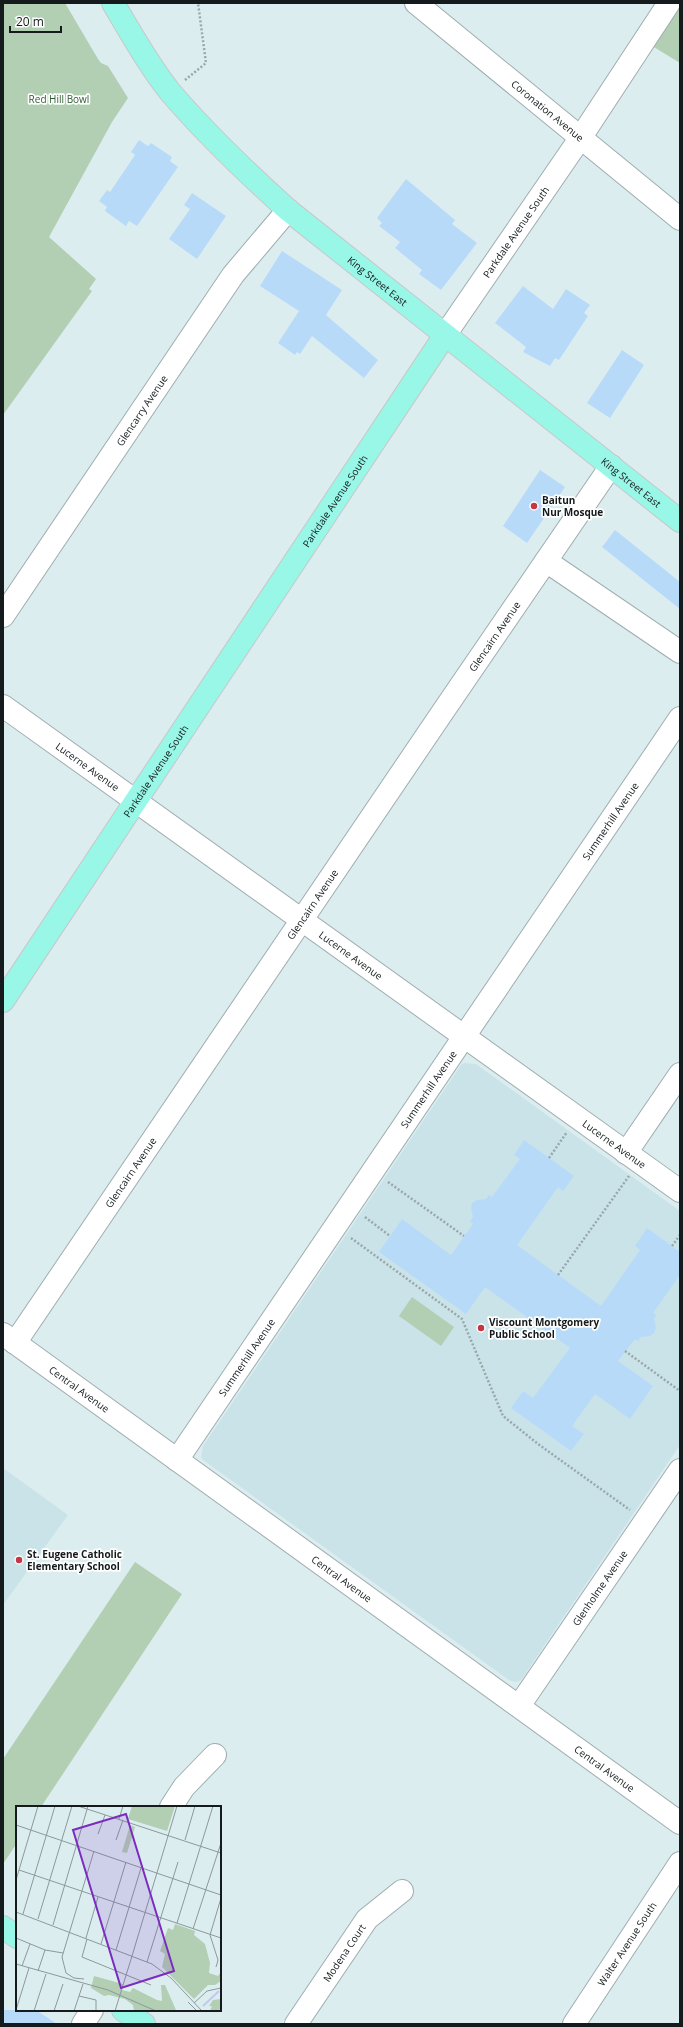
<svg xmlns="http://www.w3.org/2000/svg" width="683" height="2027" viewBox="0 0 683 2027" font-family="'Open Sans',sans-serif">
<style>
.built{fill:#c9e3e9}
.green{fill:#b2ceb3}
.building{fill:#b8daf9}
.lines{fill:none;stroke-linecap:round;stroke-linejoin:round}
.minor-casing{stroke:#9eadb1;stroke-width:24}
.major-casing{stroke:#c7c8c9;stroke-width:24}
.path{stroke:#9aa7a9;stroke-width:2.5;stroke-dasharray:2 2;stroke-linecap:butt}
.minor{stroke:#fff;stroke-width:22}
.major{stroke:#99f7e8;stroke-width:22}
.poi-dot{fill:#c53543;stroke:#fff;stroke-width:1.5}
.labels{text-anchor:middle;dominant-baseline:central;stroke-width:3.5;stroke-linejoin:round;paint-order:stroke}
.park-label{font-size:10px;fill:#2d5c32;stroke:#fff}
.street-label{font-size:10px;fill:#151a1c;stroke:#fff}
.poi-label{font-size:10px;font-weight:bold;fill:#151a1c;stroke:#fff;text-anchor:start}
.inset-river{fill:none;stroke:#c2c7ef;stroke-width:2}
.inset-road{fill:none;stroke:#8c999b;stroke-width:1}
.view{fill:#7b2cbf;fill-opacity:0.15;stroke:#7b2cbf;stroke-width:2}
.inset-edge{fill:none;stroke:#151a1c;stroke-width:2}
</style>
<rect width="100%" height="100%" fill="#dcedf0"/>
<path class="built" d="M464,1063L476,1064L680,1211V1445L523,1677L520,1681L515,1682L509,1680L203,1460L201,1457L203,1446L461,1065Z
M3,1468L68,1515L3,1605Z"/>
<path class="green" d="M3,3H65L98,59L101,63L108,66L128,98L112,122L49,237L96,279L89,289L92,291L3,415Z
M668,3H680V63L644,41Z
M412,1297L454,1327L441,1346L399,1316Z
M135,1562L182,1594L41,1807H17V1843L3,1864V1759Z"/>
<path class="building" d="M139,140L148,146L151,143L172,157L170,161L178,167L137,226L129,221L126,226L105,211L107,207L99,201L107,190L110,192L135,155L131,152Z
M406,179L455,220L452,224L477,243L441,290L419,274L422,270L395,248L400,242L379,226L382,223L377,218Z
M192,193L226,216L197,259L169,239L190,209L184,205Z
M282,251L342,290L326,315L378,360L364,378L312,336L300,354L297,352L295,355L278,343L299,311L260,286Z
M523,286L553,309L566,289L590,305L584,313L588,316L559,360L555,358L550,366L523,352L526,347L495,323Z
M622,350L644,365L610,418L587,403Z
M540,470L565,487L527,543L503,526Z
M615,530L680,582V609L602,547Z
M524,1140L574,1176L563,1191L558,1187L517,1245L601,1306L640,1250L635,1246L647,1228L680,1252V1275L653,1313L656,1315L654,1319L656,1328L654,1333L650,1336L641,1337L638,1341L635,1339L618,1361L653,1386L630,1419L595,1394L572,1426L584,1434L571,1451L511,1408L523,1391L533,1398L570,1348L485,1287L466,1314L379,1252L402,1219L451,1255L473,1224L470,1221L473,1217L471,1208L472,1203L477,1200L486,1199L489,1195L492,1197L520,1159L514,1155Z
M3,2010H36L57,2024H3Z"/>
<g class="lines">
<defs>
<g id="minor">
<path id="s1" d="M416,3L680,219"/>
<path id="s2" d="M445,335L581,137L669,3"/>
<path d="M546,561L680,652"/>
<path id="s3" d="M3,616L233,275L288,210"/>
<path id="s4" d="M3,706L680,1191"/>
<path d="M626,1153L680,1074"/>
<path id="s5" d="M3,1334L680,1823"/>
<path id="s6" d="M15,1343L444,710L611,466"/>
<path id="s7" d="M177,1460L680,718"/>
<path id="s8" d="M519,1706L680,1470"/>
<path d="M171,1807L184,1787L215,1755"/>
<path d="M83,2024L92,2010"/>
<path id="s9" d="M296,2024L367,1919L402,1891"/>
<path id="s10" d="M574,2024L680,1863"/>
</g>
<g id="major">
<path id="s11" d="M113,3C131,33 149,66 171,93C207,135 247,173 288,210L680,521"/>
<path id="s12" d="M3,1001L445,335"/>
<path d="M3,1927L17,1937"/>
<path d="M123,2010L144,2024"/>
</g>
</defs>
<use href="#minor" class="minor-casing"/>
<use href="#major" class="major-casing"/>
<path class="path" d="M185,80L206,63L198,3
M549,1158L567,1132
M388,1182L464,1236
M365,1217L390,1236
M351,1238L462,1319L503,1416L538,1444L630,1510
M672,1246L680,1235
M558,1275L629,1176
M625,1351L680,1391"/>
<use href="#minor" class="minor"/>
<use href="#major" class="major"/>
</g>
<g class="poi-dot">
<circle cx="534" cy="506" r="4"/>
<circle cx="481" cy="1328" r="4"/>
<circle cx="19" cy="1560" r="4"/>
</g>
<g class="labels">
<g class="park-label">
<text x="59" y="99">Red Hill Bowl</text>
</g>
<g class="street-label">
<text stroke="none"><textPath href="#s1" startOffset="170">Coronation Avenue</textPath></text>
<text stroke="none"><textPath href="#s2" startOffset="125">Parkdale Avenue South</textPath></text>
<text stroke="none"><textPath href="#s11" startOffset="387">King Street East</textPath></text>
<text stroke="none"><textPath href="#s3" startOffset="248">Glencarry Avenue</textPath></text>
<text stroke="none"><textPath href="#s11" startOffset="711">King Street East</textPath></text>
<text stroke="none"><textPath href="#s12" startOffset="600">Parkdale Avenue South</textPath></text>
<text stroke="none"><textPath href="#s6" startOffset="854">Glencairn Avenue</textPath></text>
<text stroke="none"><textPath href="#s4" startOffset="104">Lucerne Avenue</textPath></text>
<text stroke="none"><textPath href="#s12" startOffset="276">Parkdale Avenue South</textPath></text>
<text stroke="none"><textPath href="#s7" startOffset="772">Summerhill Avenue</textPath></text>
<text stroke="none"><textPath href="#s6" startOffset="530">Glencairn Avenue</textPath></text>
<text stroke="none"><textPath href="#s4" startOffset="428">Lucerne Avenue</textPath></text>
<text stroke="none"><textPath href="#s7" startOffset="448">Summerhill Avenue</textPath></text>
<text stroke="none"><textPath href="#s4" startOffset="752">Lucerne Avenue</textPath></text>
<text stroke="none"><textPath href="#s6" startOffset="206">Glencairn Avenue</textPath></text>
<text stroke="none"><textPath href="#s7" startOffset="124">Summerhill Avenue</textPath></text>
<text stroke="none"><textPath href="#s5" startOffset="94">Central Avenue</textPath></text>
<text stroke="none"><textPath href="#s5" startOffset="418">Central Avenue</textPath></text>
<text stroke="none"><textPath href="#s8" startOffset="143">Glenholme Avenue</textPath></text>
<text stroke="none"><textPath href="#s5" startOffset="742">Central Avenue</textPath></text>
<text stroke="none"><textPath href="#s10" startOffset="96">Walter Avenue South</textPath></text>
<text stroke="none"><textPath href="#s9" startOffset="86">Modena Court</textPath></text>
</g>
<g class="poi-label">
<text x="542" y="500">Baitun<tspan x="542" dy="12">Nur Mosque</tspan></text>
<text x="489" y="1322">Viscount Montgomery<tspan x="489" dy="12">Public School</tspan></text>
<text x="27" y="1554">St. Eugene Catholic<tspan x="27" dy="12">Elementary School</tspan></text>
</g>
</g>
<g transform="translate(16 1806)">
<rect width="205" height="205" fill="#dcedf0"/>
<path d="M116,0H159L151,25L112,13ZM114,19L119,21L111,47L106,46ZM159,118L179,125L178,129L189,138L194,157L193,167L202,170L205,166V175L199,179H192L178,193L146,161L149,148L144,145L152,122L157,124ZM78,170L107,178L106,184L114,186L117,182L141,194L146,195L145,179H149L160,204L118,205L117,199L109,193L93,189L88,190L75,182ZM205,193V202L202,205H194L196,200H193L197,194Z" fill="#b2ceb3"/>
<path class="inset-river" d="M187,200L203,185"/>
<path class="inset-road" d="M62,0L205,47M103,13L107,0M0,19L205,89M82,28L89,9M100,34L107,14M169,34L179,0M3,64L205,132M0,74L22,0M0,106L136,158L155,172L186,205M7,108L39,0M22,113L56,0M161,117L197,0M37,119L72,0M177,123L205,37M0,132L29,144L47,147M70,132L82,91M71,133L66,151L135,179M85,138L110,56M100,144L125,62M116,150L161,0M131,156L162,56M0,158L92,184L140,205M6,160L14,138M200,161L202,154L194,129L205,92M22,165L29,144M68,173L58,172L50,167L46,151L78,45M63,190L80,194V205M172,196L181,205M178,197L191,185L205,182M0,204L13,162M18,205L30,168M38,205L47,178M58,205L67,178M99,205L116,150"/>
<path class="view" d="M110,8L158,165L105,182L57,24Z"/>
<rect width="205" height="205" class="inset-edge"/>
</g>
<rect width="683" height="2027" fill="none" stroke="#151a1c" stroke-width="8"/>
<path d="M10 26v6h51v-6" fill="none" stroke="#151a1c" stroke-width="2"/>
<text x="16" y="26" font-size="12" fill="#151a1c" stroke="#ffffff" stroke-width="3" paint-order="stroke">20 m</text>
</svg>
